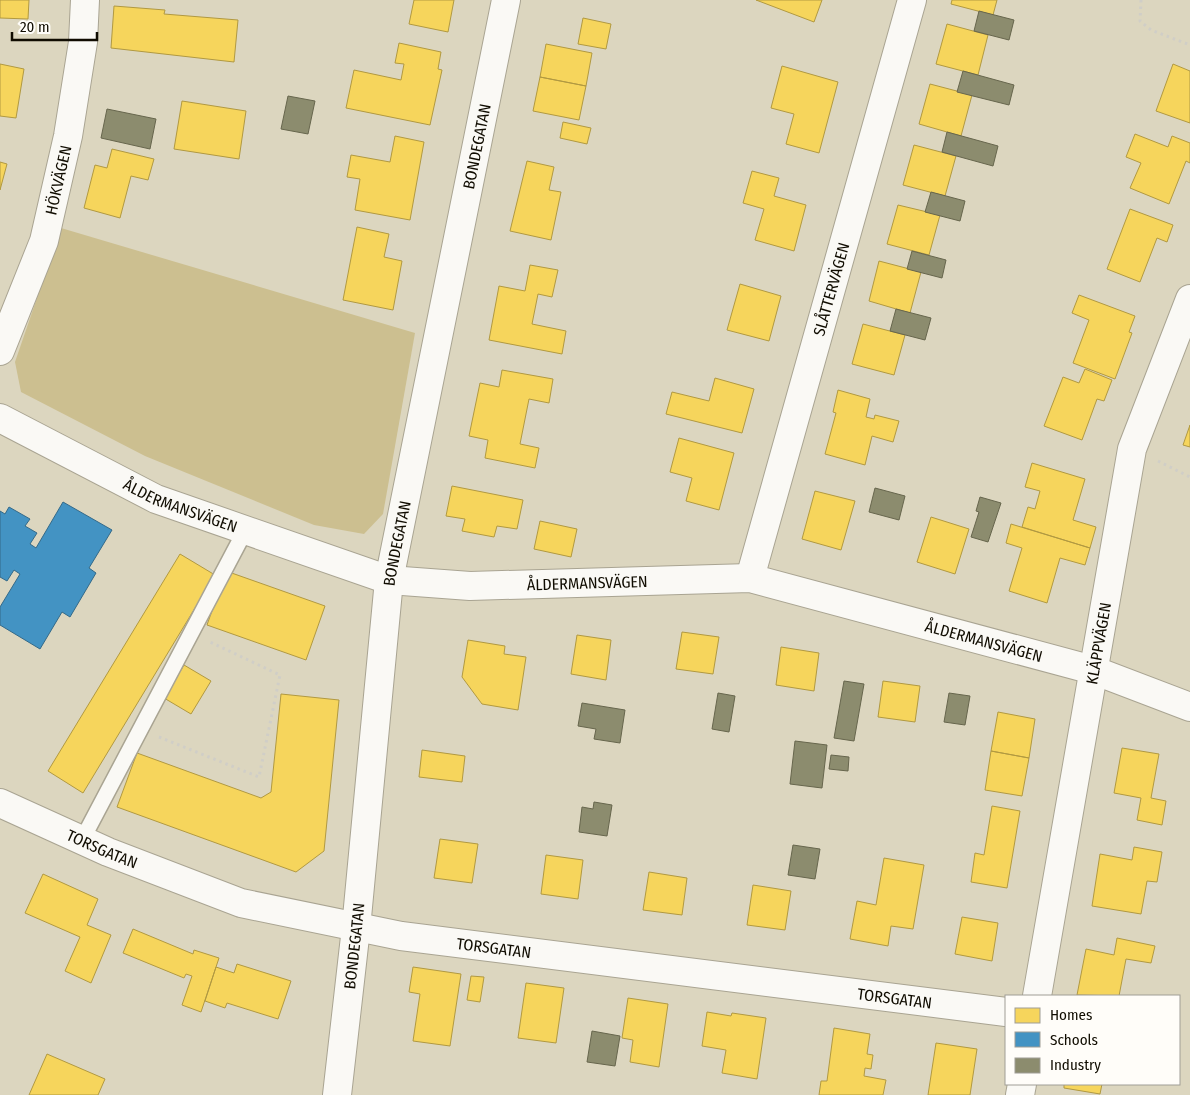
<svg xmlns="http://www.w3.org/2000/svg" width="1190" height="1095" viewBox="0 0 1190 1095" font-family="'Fira Sans Condensed',sans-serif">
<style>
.green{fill:#ccbf90}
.homes{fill:#f6d55c;stroke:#b19941}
.schools{fill:#4393c3;stroke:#346a89}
.industry{fill:#8c8c6e;stroke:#67664d}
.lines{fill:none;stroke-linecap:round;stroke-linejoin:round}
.lane-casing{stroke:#a9a492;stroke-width:18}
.street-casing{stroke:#a9a492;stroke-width:30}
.path{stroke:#d0cec7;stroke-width:3;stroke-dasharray:2.5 4;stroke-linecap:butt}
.lane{stroke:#faf9f5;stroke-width:15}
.street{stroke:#faf9f5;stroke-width:28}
.labels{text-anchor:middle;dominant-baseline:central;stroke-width:5;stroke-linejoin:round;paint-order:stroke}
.street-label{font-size:16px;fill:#100c01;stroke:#fffdf9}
</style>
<rect width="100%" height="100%" fill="#dcd6bf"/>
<path class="green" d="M61,228L415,333L383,514L364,534L314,525L145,456L21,392L15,362Z"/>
<path class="homes" d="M0,0H29L28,19L0,18Z
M414,0H454L448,32L409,24Z
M756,0H822L814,22Z
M952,0H997L993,15L951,4Z
M114,6L165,10L164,14L238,20L234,62L111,48Z
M583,18L611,24L606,49L578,44Z
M947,24L988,35L978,75L936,64Z
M399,43L441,52L438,69L442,70L430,125L346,108L354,70L401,80L404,64L395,63Z
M546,44L592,53L586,86L540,77Z
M0,64L24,69L16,118L0,116Z
M1173,64L1190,71V123L1156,111Z
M782,66L838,82L819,153L786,144L794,114L771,108Z
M540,77L586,86L579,120L533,111Z
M930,84L972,95L961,136L919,124Z
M182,101L246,111L239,159L174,149Z
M563,122L591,128L587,144L560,138Z
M1135,134L1168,147L1172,136L1190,143V163L1186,161L1169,204L1130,188L1141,163L1126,157Z
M395,136L424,142L410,220L355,210L360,179L347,177L351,155L390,162Z
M914,145L956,156L945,196L903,185Z
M112,149L154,159L148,180L131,176L120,218L84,208L95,165L107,168Z
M527,161L554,167L549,190L561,192L551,240L510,231Z
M0,162L7,164L0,190Z
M752,171L779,178L774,196L806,205L794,251L755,240L764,209L743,203Z
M898,205L940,215L929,255L887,244Z
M1130,209L1173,225L1167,242L1157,238L1140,282L1107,269Z
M357,227L389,234L384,257L402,261L393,310L343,300Z
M879,261L921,272L910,313L869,301Z
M530,265L558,270L552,297L538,294L532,324L566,331L562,354L489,340L499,286L525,291Z
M740,284L781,296L769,341L727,330Z
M1079,295L1135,316L1129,332L1132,333L1115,379L1073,363L1089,320L1072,313Z
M863,324L905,335L894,375L852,364Z
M1085,369L1112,380L1104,401L1097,399L1082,440L1044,426L1063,377L1079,383Z
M502,370L553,379L549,403L529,399L520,444L539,448L535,468L485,458L488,440L469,436L480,383L499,387Z
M715,378L754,389L742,433L666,414L672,392L709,401Z
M838,390L870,399L866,417L874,419L875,415L899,421L893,442L872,436L865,465L825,454L836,413L833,412Z
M1190,425V447L1183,445Z
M679,438L734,453L719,510L686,501L692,478L670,472Z
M1032,463L1085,479L1073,520L1096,527L1090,548L1022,527L1028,507L1035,509L1040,491L1025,487Z
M452,486L523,500L517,529L497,526L494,537L462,531L465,519L446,516Z
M815,491L855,501L841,550L802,539Z
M931,517L969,529L955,574L917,562Z
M540,521L577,529L571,557L534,549Z
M1011,524L1090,548L1085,565L1060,558L1047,603L1009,591L1022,548L1006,543Z
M180,554L215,575L83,793L48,771Z
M226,571L325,606L306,660L207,625Z
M682,632L719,637L713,674L676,669Z
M577,635L611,640L606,680L571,674Z
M468,640L505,646L504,654L526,657L518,710L482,704L462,677Z
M781,647L819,653L814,691L776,685Z
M184,665L211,681L191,714L164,698Z
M883,681L920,686L915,722L878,717Z
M281,694L339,700L324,851L296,872L117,807L137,753L261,798L271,792Z
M998,712L1035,719L1029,758L991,751Z
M1122,748L1159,754L1151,798L1166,801L1162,825L1137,820L1141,798L1114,793Z
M422,750L465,756L462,782L419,777Z
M991,751L1029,758L1022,796L985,790Z
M992,806L1020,811L1007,888L971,882L975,853L984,855Z
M440,839L478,844L472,883L434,878Z
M1134,847L1162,852L1157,882L1147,881L1141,914L1092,906L1100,854L1132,860Z
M546,855L583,860L578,899L541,894Z
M884,858L924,865L913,929L891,926L888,946L850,939L857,901L876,905Z
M649,872L687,878L682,915L643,910Z
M43,874L98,899L87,925L111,935L91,983L65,971L80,937L25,913Z
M753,885L791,891L785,930L747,925Z
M962,917L998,923L992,961L955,954Z
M133,929L193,954L194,950L219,958L201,1012L182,1005L192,976L186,974L184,978L123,953Z
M1117,938L1155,946L1151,963L1126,959L1119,996L1077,995L1086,949L1114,955Z
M237,964L291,981L278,1019L227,1003L225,1008L205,1001L216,967L234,973Z
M413,967L461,974L450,1046L413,1041L420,994L409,992Z
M471,976L484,977L480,1002L467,1000Z
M526,983L564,988L556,1043L518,1038Z
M628,998L668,1004L659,1067L630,1062L633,1040L622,1038Z
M707,1012L731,1016L732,1013L766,1018L757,1079L722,1073L726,1050L702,1046Z
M834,1028L870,1034L867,1054L873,1055L871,1069L865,1068L864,1076L886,1080L883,1095H819L821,1081H827Z
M936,1043L977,1049L970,1095H928Z
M47,1054L105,1079L98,1095H29Z
M1064,1084H1102L1100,1094L1064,1088Z"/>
<path class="schools" d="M63,502L112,530L89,568L96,573L70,617L62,612L40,649L0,625V607L20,574L14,570L7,581L0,577V511L5,514L9,507L30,519L25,526L37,533L30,544L36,548Z"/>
<path class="industry" d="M979,11L1014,20L1009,40L974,31Z
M963,71L1014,85L1009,105L957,92Z
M288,96L315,101L308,134L281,129Z
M107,109L156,119L150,149L101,138Z
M947,132L998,146L993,166L942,152Z
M931,192L965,201L960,221L925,212Z
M912,251L946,260L942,278L907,269Z
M896,309L931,318L925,340L890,331Z
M875,488L905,496L899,520L869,512Z
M980,497L1001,503L988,542L971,537L979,512L976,511Z
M844,681L864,684L854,741L834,738Z
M718,693L735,696L729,732L712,729Z
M949,693L970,696L965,725L944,722Z
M582,703L625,710L620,743L594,739L596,729L578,726Z
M795,741L827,745L822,788L790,784Z
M831,755L849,757L848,771L829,769Z
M594,802L612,805L607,836L579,832L582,807L593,809Z
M793,845L820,849L815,879L788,875Z
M592,1031L620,1036L615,1066L587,1062Z"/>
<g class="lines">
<defs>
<path id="lane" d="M82,840L246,529"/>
<g id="street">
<path id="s1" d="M0,351L44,241L68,136L83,42L85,0"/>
<path id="s2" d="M0,418L156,499L389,580L470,586L750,578L1093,670L1190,707"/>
<path id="s3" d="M750,578L912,0"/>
<path id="s4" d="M0,803L108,852L241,903L401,936L1006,1012"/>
<path id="s5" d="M1037,996L1132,449L1190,299"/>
<path id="s6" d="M337,1095L356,928L389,580L506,0"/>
<path d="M1020,1095L1022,1084"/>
</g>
</defs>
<use href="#lane" class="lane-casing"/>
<use href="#street" class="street-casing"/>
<path class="path" d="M1141,0L1140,21L1151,30L1190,45
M1158,461L1190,477
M159,737L259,777L280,675L210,642"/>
<use href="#lane" class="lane"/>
<use href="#street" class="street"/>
</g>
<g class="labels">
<g class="street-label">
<text stroke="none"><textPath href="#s6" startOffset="960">BONDEGATAN</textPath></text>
<text stroke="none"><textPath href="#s1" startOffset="181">HÖKVÄGEN</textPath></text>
<text stroke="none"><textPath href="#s3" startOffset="300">SLÅTTERVÄGEN</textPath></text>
<text stroke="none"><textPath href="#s2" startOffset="201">ÅLDERMANSVÄGEN</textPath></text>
<text stroke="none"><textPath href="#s6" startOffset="555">BONDEGATAN</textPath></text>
<text stroke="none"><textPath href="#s2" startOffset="621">ÅLDERMANSVÄGEN</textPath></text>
<text stroke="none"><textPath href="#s2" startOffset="1026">ÅLDERMANSVÄGEN</textPath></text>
<text stroke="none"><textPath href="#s5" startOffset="358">KLÄPPVÄGEN</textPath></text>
<text stroke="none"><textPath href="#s4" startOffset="112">TORSGATAN</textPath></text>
<text stroke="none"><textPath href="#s6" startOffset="150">BONDEGATAN</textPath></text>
<text stroke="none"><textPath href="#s4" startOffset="518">TORSGATAN</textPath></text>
<text stroke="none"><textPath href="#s4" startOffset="922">TORSGATAN</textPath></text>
</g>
</g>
<rect x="1005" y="995" width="175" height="90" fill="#fffdf9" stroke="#9f9d96"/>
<rect x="1015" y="1008" width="25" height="15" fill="#f6d55c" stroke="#9f9d96"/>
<text x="1050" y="1020" font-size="15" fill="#100c01">Homes</text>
<rect x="1015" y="1032" width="25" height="15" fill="#4393c3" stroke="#9f9d96"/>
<text x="1050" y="1045" font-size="15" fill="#100c01">Schools</text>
<rect x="1015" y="1058" width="25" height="15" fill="#8c8c6e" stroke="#9f9d96"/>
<text x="1050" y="1070" font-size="15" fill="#100c01">Industry</text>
<path d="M12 32v8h85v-8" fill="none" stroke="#100c01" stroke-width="2.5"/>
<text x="20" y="32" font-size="15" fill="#100c01" stroke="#fffdf9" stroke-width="4" paint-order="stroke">20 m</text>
</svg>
